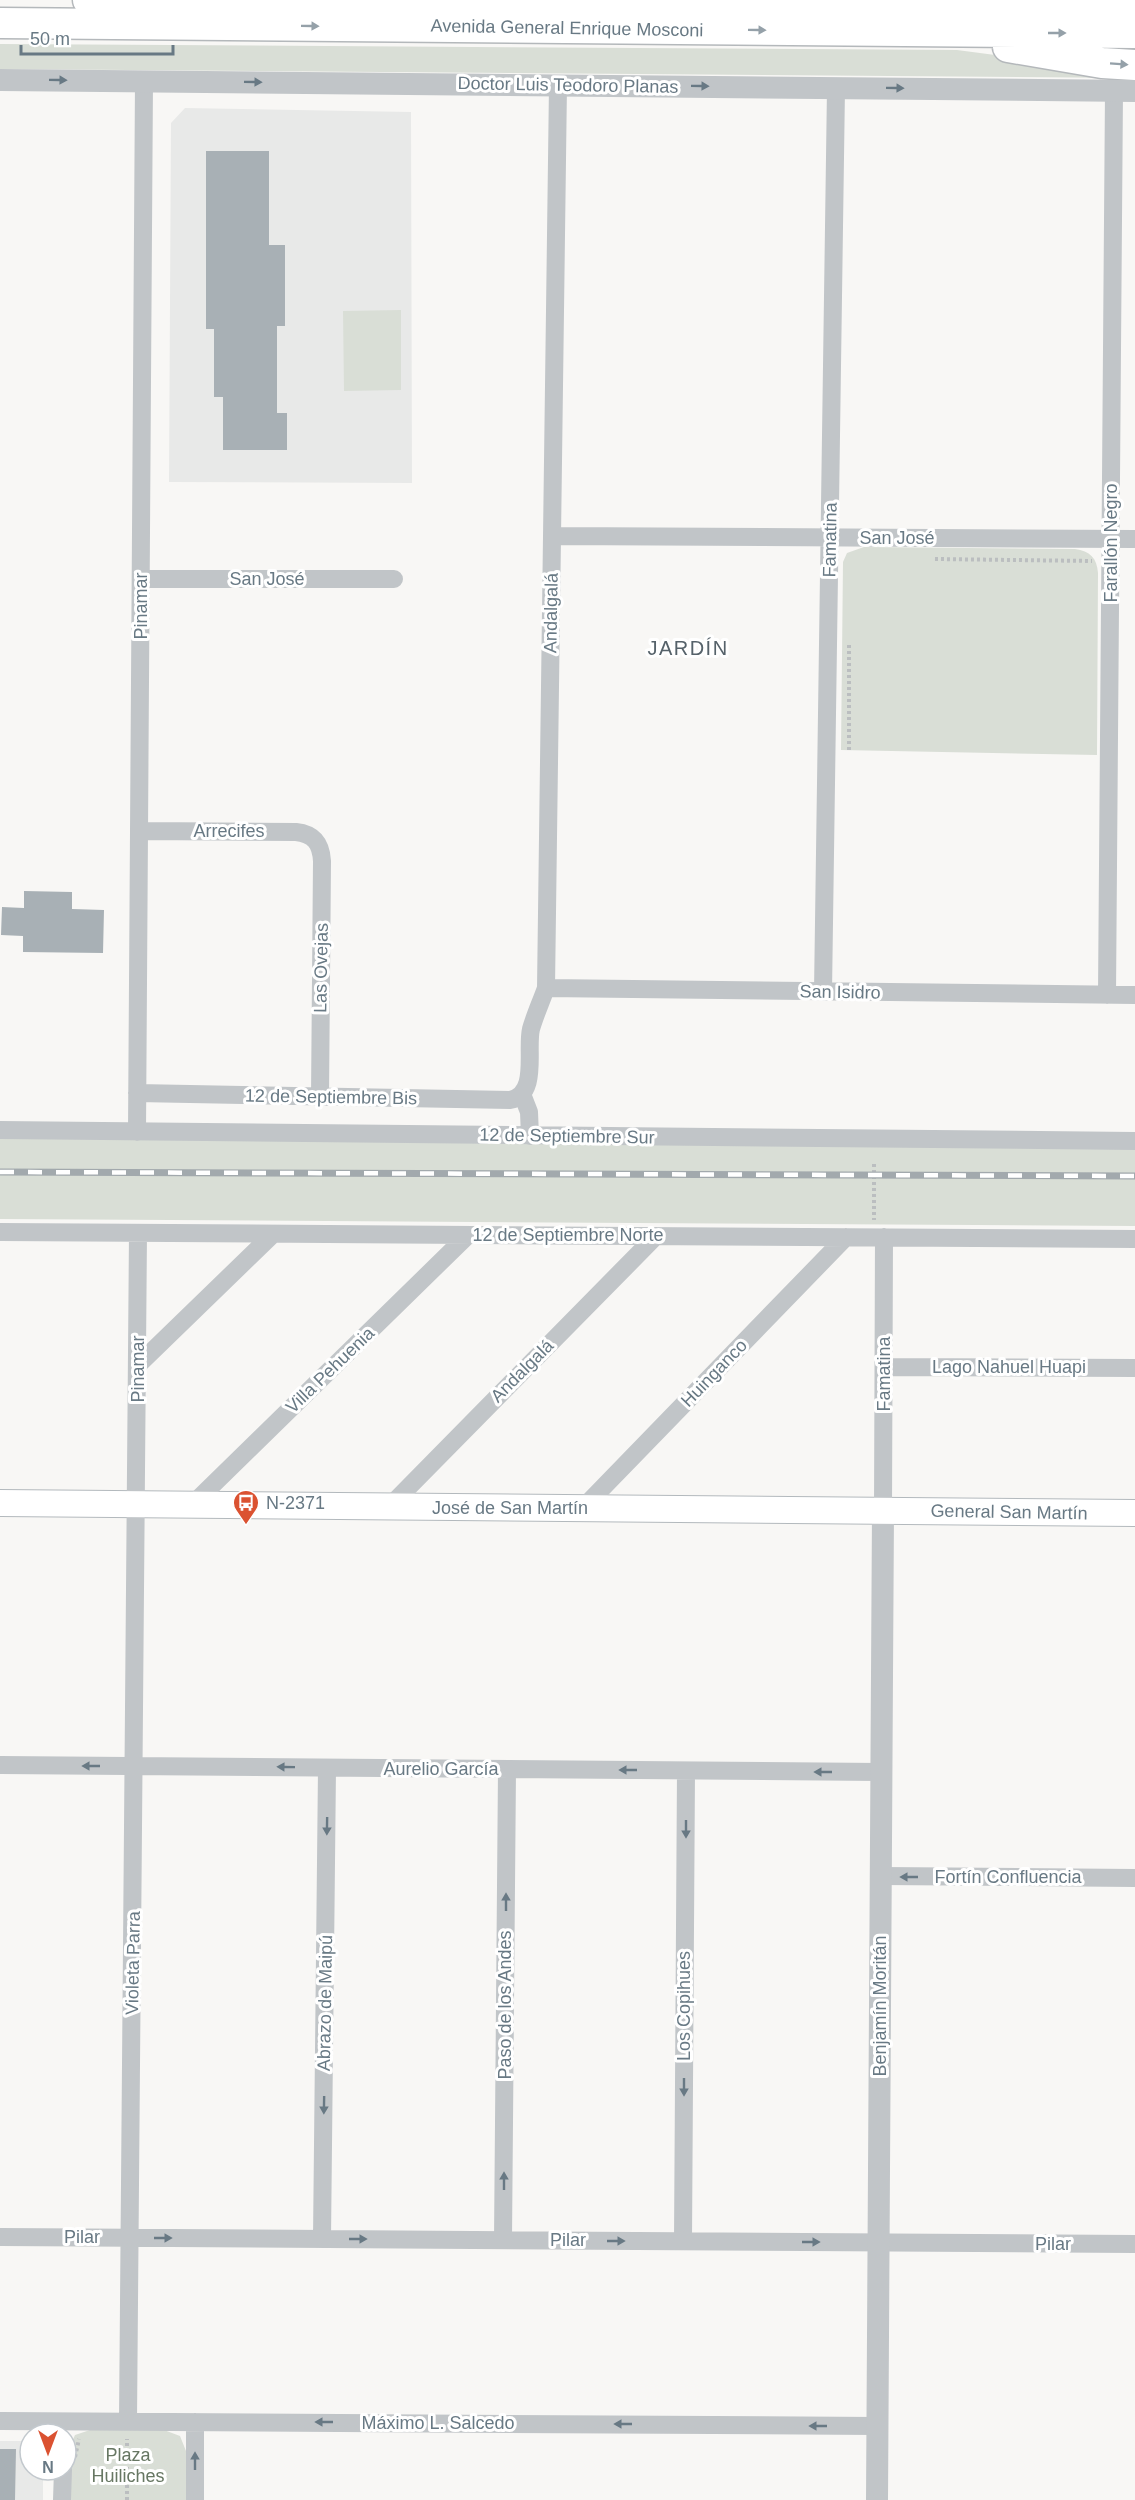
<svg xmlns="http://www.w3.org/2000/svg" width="1135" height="2500" viewBox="0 0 1135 2500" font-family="Arial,sans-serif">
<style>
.built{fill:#e8e9e8}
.green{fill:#d9ded6}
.building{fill:#a8b0b5}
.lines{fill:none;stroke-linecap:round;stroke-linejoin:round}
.secondary-casing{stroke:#b3b9bd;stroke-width:28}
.trunk-casing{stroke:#b4b8bb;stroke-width:33}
.path{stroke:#bbbec0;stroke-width:4;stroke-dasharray:3 3;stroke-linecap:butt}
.minor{stroke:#c1c5c8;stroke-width:18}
.tertiary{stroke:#c1c5c8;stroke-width:22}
.secondary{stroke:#fff;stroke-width:26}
.trunk{stroke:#fff;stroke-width:30}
.rail-casing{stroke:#a2a9ad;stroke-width:7}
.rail{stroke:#fff;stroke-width:4.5;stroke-dasharray:14;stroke-linecap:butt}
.oneway{fill:#95a1a9}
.oneway2{fill:#687984}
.labels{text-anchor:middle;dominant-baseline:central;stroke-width:6;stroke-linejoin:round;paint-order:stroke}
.street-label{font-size:18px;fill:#687984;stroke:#fff}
.poi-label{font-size:18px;fill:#687984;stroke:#fff;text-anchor:start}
.park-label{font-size:18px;fill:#677763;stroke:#fff}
.neighbourhood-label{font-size:20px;letter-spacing:1.5px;fill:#56626a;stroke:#fff}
</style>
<rect width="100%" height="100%" fill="#f8f7f5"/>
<path class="built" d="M185,108L411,112L412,483L169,482L171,123Z
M0,2441H30V2470H43V2500H0Z"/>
<path class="green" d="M0,44L957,50L1117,71L1135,78L0,69Z
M401,310V390L344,391L343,311Z
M864,547L1075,549C1090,551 1097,558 1098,573L1097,755L841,750L843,562L847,553Z
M0,1138L1135,1146V1226L0,1219Z
M90,2430H164L180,2436L186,2451V2500H70L71,2444L75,2435Z"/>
<path class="building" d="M206,151H269V245H285V326H277V413H287V450H223V397H214V329H206Z
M24,891L72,892V909L104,910L103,953L23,952V936L1,935L2,907L24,908Z
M0,2449H16L15,2500H0Z"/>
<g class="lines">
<defs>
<path id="secondary" d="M0,1503L1135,1513"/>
<path id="trunk" d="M88,0L1135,8
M0,23L1135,33
M1008,47L1102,63L1135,65"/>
</defs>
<use href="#secondary" class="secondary-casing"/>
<use href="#trunk" class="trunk-casing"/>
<path class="path" d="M935,559L1092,561
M849,750V642
M874,1164V1220
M75,2457L79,2439
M127,2500V2439"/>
<path class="minor" d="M552,536L1135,539
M141,579H394
M139,831L296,832C314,834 321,843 322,861L320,1097
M546,988L1135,995
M823,992L836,88
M1107,995L1114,91
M137,1093L510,1100C539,1094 526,1050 531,1029C535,1015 541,1002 546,988L558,85
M522,1094L529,1112L530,1136
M0,1130L1135,1141
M137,1132L144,81
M0,1232L1135,1239
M138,1365L273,1234
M884,1367L1135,1368
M192,1505L468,1235
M389,1507L656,1236
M582,1509L846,1237
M883,1511L884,1237
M0,1765L881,1772
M881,1876L1135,1878
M0,2237L1135,2244
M322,2239L327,1768
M503,2240L507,1769
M683,2241L686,1771
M0,2421L877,2426
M128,2421L138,1233
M62,2500L63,2470
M195,2500V2422"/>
<path class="tertiary" d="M0,80L1135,91
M877,2500L883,1511"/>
<use href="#secondary" class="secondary"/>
<use href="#trunk" class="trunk"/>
<defs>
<path id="rail" d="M0,1172L1135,1176"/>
</defs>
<use href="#rail" class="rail-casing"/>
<use href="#rail" class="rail"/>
</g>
<defs><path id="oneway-solid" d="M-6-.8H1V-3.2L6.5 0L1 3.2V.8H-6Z" transform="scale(1.5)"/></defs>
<g class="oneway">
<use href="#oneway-solid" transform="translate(310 26) rotate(1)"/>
<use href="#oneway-solid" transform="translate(757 30) rotate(1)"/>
<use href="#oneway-solid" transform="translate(1057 33)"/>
<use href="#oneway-solid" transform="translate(1119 64) rotate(4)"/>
</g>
<g class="oneway2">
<use href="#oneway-solid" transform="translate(58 80) rotate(1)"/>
<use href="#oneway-solid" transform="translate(253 82) rotate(1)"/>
<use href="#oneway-solid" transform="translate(700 86) rotate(1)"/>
<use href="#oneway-solid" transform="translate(895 88) rotate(1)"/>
<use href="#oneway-solid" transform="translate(91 1766) rotate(-180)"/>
<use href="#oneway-solid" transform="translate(286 1767) rotate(-179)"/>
<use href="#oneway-solid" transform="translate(628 1770) rotate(-180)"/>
<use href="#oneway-solid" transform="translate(823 1772) rotate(-180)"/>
<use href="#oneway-solid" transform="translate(327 1826) rotate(91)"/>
<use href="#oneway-solid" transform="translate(686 1829) rotate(90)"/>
<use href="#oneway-solid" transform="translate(909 1877) rotate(-180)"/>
<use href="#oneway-solid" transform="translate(506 1902) rotate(-90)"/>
<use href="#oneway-solid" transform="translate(684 2087) rotate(90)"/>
<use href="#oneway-solid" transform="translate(324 2105) rotate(91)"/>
<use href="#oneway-solid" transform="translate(504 2181) rotate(-90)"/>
<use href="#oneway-solid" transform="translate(163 2238)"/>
<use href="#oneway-solid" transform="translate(358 2239)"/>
<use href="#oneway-solid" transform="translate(616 2241)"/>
<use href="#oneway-solid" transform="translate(811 2242)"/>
<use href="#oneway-solid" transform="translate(324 2422) rotate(-180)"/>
<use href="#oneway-solid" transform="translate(623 2424) rotate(-180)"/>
<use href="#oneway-solid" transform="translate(818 2426) rotate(-180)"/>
<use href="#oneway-solid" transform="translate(195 2461) rotate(-90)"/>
</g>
<defs>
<symbol id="bus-pin" viewBox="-11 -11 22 30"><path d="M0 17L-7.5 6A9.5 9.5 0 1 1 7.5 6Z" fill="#db5231" stroke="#fff"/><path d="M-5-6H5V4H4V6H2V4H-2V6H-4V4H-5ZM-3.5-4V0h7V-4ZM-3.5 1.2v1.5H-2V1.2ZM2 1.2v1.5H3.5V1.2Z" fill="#fff"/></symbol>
</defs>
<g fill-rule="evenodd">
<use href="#bus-pin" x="231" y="1488" width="30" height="40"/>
</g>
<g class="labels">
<g class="street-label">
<text transform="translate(567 28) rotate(1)">Avenida General Enrique Mosconi</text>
<text transform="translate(568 85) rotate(1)">Doctor Luis Teodoro Planas</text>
<text x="897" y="538">San José</text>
<text transform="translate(830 540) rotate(-89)">Famatina</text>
<text transform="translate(1111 543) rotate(-90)">Farallón Negro</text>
<text x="267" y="579">San José</text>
<text transform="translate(141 606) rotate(-90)">Pinamar</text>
<text transform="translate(551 613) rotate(-89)">Andalgalá</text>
<text x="229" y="831">Arrecifes</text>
<text transform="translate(321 968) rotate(-89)">Las Ovejas</text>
<text transform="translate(840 992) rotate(1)">San Isidro</text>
<text transform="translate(331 1097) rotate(1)">12 de Septiembre Bis</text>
<text transform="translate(567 1136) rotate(1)">12 de Septiembre Sur</text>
<text x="568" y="1235">12 de Septiembre Norte</text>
<text x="1009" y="1367">Lago Nahuel Huapi</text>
<text transform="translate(138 1369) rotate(-90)">Pinamar</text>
<text transform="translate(330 1370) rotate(-44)">Villa Pehuenia</text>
<text transform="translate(522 1371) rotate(-45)">Andalgalá</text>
<text transform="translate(714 1373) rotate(-46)">Huinganco</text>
<text transform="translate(884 1374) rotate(-90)">Famatina</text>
<text x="510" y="1508">José de San Martín</text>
<text transform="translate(1009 1512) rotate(1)">General San Martín</text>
<text x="441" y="1769">Aurelio García</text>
<text x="1008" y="1877">Fortín Confluencia</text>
<text transform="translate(133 1963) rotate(-89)">Violeta Parra</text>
<text transform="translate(325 2003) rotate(-89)">Abrazo de Maipú</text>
<text transform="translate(505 2005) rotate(-90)">Paso de los Andes</text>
<text transform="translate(684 2006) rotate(-90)">Los Copihues</text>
<text transform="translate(880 2006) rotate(-90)">Benjamín Moritán</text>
<text x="82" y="2237">Pilar</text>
<text x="568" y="2240">Pilar</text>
<text x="1053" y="2244">Pilar</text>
<text x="438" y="2423">Máximo L. Salcedo</text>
</g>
<g class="poi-label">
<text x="266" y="1503">N-2371</text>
</g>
<g class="park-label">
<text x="128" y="2455">Plaza<tspan x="128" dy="21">Huiliches</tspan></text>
</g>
<g class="neighbourhood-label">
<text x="688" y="648">JARDÍN</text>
</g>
</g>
<g transform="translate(48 2452) rotate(180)"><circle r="28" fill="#ffffff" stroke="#c3c9ce" stroke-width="1.5"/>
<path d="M0-4.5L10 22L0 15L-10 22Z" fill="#db5231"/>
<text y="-9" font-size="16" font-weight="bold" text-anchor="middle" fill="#687984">N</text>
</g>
<path d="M21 45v9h152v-9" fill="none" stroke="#687984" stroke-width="3"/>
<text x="30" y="45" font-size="18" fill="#687984" stroke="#ffffff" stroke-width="4.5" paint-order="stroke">50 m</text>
</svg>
